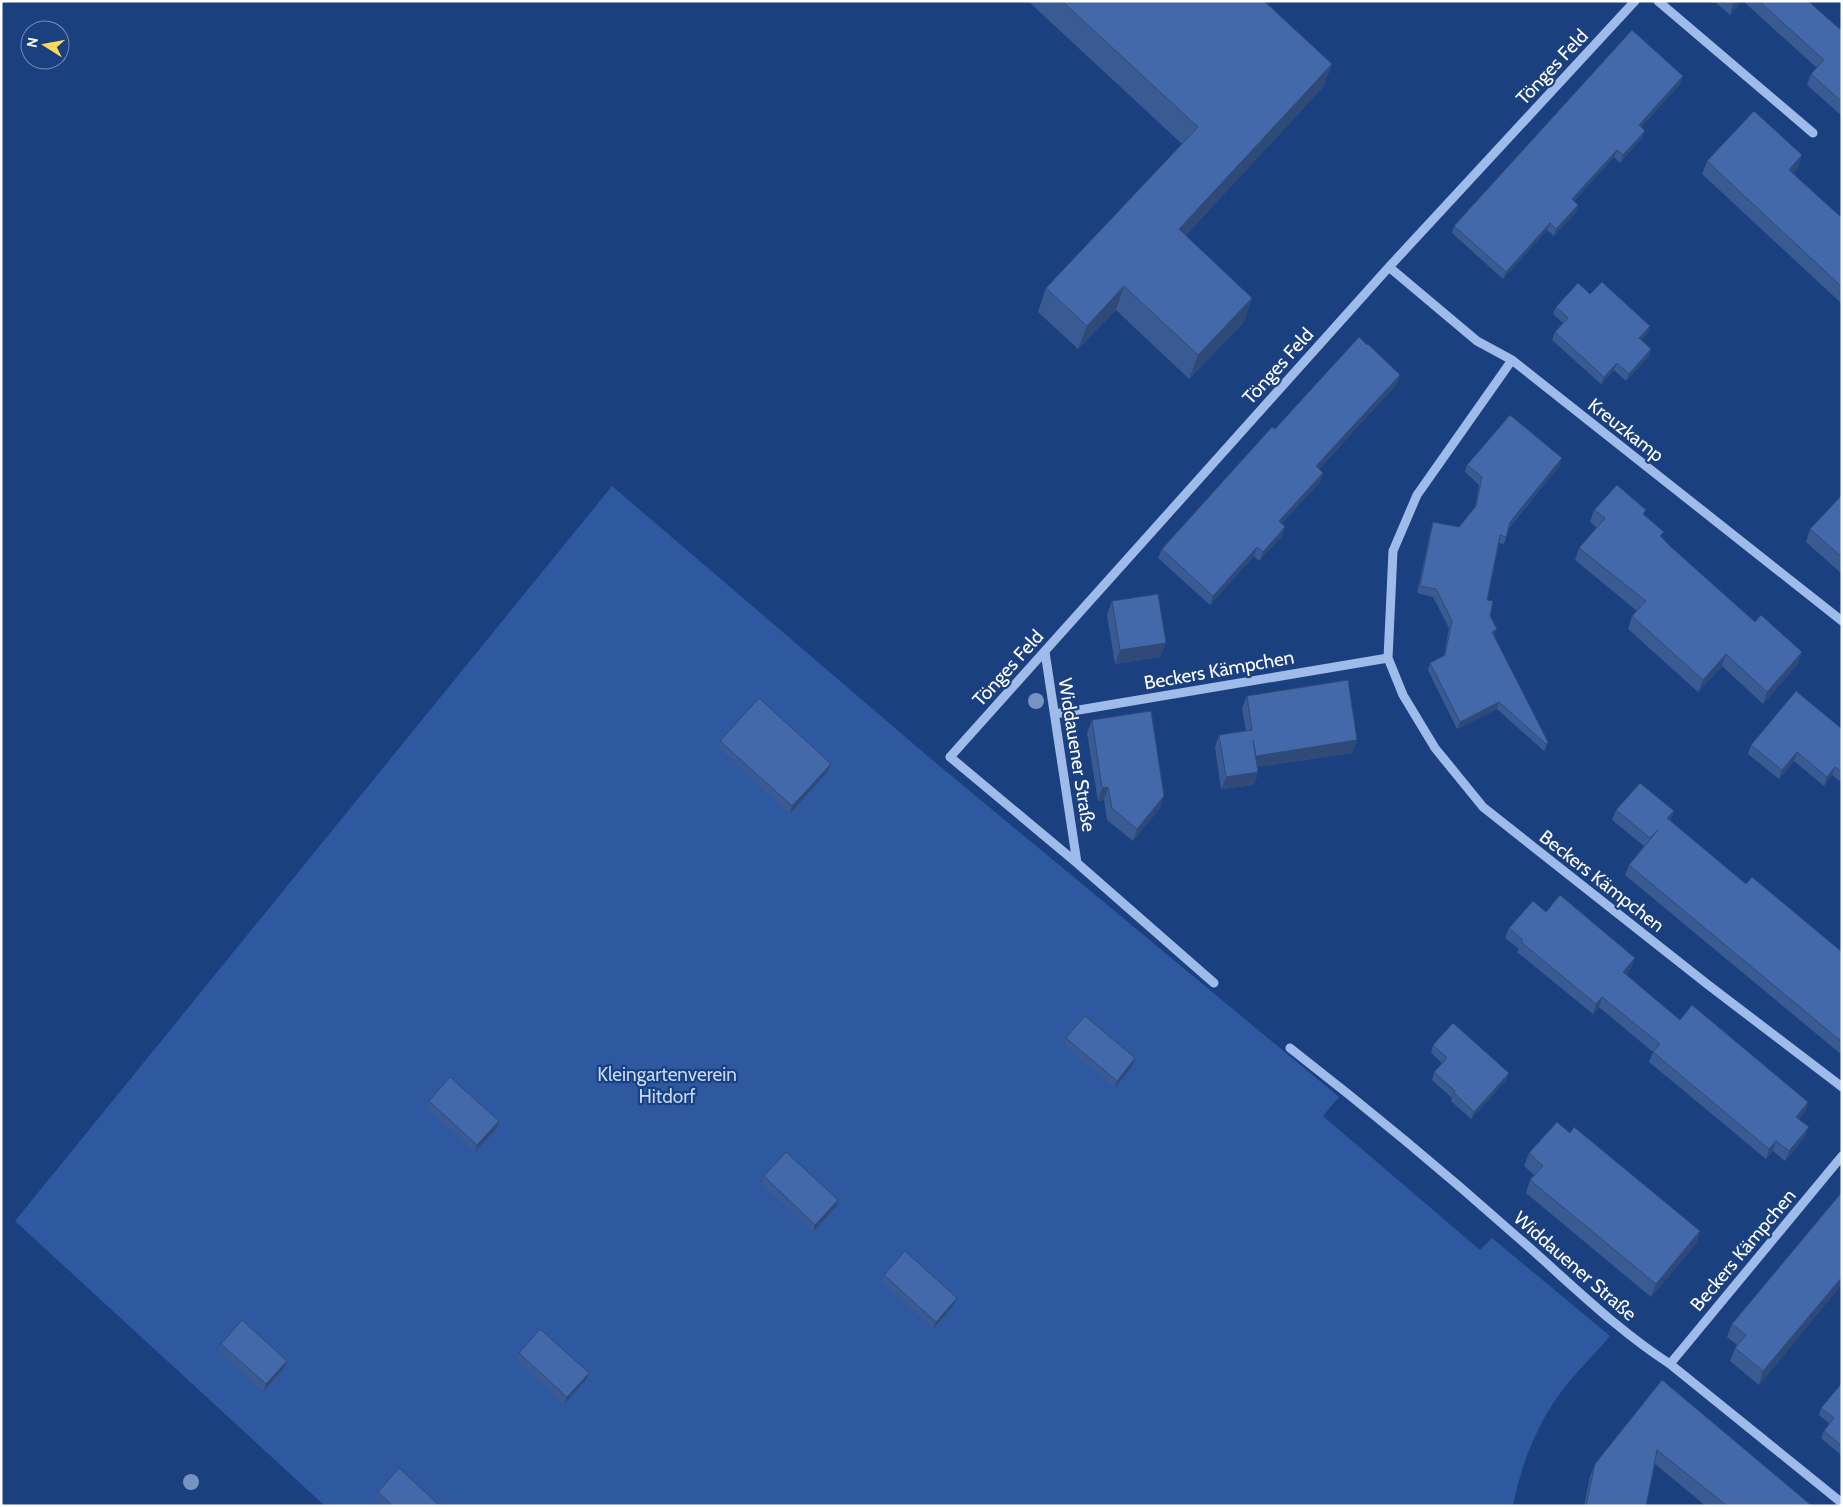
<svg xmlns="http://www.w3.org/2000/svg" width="1843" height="1507" viewBox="0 0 1843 1507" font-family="Cabin,sans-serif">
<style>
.green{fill:#2e589f}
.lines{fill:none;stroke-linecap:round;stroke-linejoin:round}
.minor{stroke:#9fbbea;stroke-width:9}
.tree{fill:#7793c1}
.wall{fill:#3a5a93}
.shaded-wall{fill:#304a78}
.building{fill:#4469ab;stroke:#304a78}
.labels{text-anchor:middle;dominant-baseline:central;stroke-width:4.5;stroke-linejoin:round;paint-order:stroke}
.street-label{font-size:19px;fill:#fff;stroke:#1b4080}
.park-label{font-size:19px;fill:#c3d7f7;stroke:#1b4080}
</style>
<rect width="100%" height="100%" fill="#1b4080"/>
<path class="green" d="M612,486L930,758L1339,1097L1323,1116L1480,1250L1492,1238L1610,1336C1594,1355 1576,1372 1561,1392C1536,1426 1521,1465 1513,1506H325L15,1221Z"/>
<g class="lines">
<path class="minor" d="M1658,1L1813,133
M1389,267L1477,341L1512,360L1842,621
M1512,360L1417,495L1393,551L1388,658L1403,695L1435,748L1483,807L1707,984L1842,1087
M1045,652L1077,863
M1055,714L1388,658
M1214,983L1077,863L950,757L1389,267L1635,1
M1290,1048C1367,1108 1442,1170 1515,1235C1565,1278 1614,1328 1670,1364L1842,1503
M1670,1364L1842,1156"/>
</g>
<g class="tree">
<circle cx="1036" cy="701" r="8"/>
<circle cx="191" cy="1482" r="8"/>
</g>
<path class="wall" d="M1028,1H1264L1332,64L1323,87L1186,235L1244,322L1189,379L1116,310L1078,349L1038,312L1046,288L1182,144Z
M1714,1H1742L1730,15Z
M1743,1H1808L1842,31V116L1807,85L1811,74L1817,68Z
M1681,83L1641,127L1642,138L1620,163L1614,157L1574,201L1578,205L1576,212L1554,236L1547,230L1503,279L1452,233L1454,226Z
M1707,161L1798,168L1792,174L1842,218V304L1702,174Z
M1590,294L1648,333L1641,340L1651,349L1649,356L1626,381L1614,370L1601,384L1552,340L1555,332L1563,323L1553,314L1556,307Z
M1397,384L1319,469L1320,482L1281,524L1285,527L1282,536L1259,561L1254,556L1210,605L1158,558L1162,549L1275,429Z
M1467,465H1560L1509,528L1504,544L1499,543L1487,600L1494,636L1548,742L1545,750L1544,751L1497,709L1457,729L1428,670L1430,663L1444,656L1449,628L1433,597L1417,593L1431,529L1433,522L1459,527L1475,508L1479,485L1465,472Z
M1842,495V574L1806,542L1810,529Z
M1594,510L1644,515L1662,537L1671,547L1755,622L1802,652L1797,665L1763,704L1722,666L1698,692L1628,629L1632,616L1637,611L1575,560L1579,548L1597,528L1590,522Z
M1112,601L1160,657L1115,664L1107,615Z
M1247,696L1357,740L1352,753L1257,767L1258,772L1254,785L1221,789L1215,747L1219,735L1246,731L1242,708Z
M1092,720L1160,808L1133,841L1107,820L1104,800L1098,801L1087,733Z
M1842,729V783L1832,775L1824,786L1794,761L1779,779L1748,754L1751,745Z
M720,741L828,771L790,814L718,748Z
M1616,810L1674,811L1670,821L1746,884L1842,952V1055L1625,875L1629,865L1644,846L1612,820Z
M1546,912L1631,968L1626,974L1680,1020L1808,1102L1805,1112L1799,1119L1805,1137L1785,1161L1773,1151L1766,1159L1649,1062L1653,1052L1599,1007L1593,1014L1517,952L1519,949L1505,938L1509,928Z
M1066,1038L1135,1058L1133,1065L1115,1088L1064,1045Z
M1433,1045L1506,1080L1471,1119L1451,1101L1452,1098L1432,1080L1434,1072L1442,1063L1431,1053Z
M429,1101L497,1128L475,1152L426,1108Z
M1529,1153L1700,1231L1696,1244L1651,1297L1526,1193L1530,1180L1534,1175L1524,1166Z
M764,1176L838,1200L836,1207L813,1232L761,1184Z
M1842,1192V1284L1759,1385L1730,1361L1735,1348L1737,1345L1727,1337L1732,1324Z
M884,1275L957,1298L954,1305L933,1329L881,1282Z
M221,1344L287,1361L284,1368L263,1392L219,1351Z
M519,1353L589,1373L586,1380L564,1404L516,1360Z
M1662,1380L1812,1506H1706L1655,1464L1646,1506H1584L1590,1477L1595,1464Z
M1842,1383V1456L1821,1438L1824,1431L1830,1424L1819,1415L1821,1408Z
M378,1492L440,1506H383L375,1499Z"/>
<path class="shaded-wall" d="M1736,1H1742L1730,15L1733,5Z
M1332,64L1323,87L1170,252L1179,229Z
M1683,76L1681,83L1636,132L1639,125Z
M1645,131L1642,138L1620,163L1623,155Z
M1617,150L1614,157L1570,206L1572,199Z
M1802,155L1798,168L1784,183L1789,170Z
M1578,205L1576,212L1554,236L1556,229Z
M1550,223L1547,230L1503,279L1506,272Z
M1124,286L1116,310L1078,349L1087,326Z
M1252,298L1244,322L1189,379L1198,355Z
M1650,326L1648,333L1637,345L1639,338Z
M1651,349L1649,356L1626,381L1629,374Z
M1617,363L1614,370L1601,384L1604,377Z
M1400,375L1397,384L1313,475L1316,466Z
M1562,458L1560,465L1507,529L1510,522Z
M1323,473L1320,482L1275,530L1279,521Z
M1285,527L1282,536L1259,561L1263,552Z
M1257,547L1254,556L1210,605L1213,596Z
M1497,629L1494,636L1492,632Z
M1166,643L1160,657L1115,664L1120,650Z
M1802,652L1797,665L1763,704L1767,692Z
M1726,654L1722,666L1698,692L1703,680Z
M1499,702L1497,709L1457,729L1460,722Z
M1357,740L1352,753L1251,768L1256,756Z
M1548,742L1545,750L1544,751L1546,744Z
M1797,752L1794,761L1779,779L1782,770Z
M831,764L828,771L790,814L792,806Z
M1835,767L1832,775L1824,786L1827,777Z
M1258,772L1254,785L1221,789L1226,777Z
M1108,787L1104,800L1098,801L1102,788Z
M1164,796L1160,808L1133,841L1137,829Z
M1674,811L1670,821L1667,818Z
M1635,958L1631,968L1620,982L1623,972Z
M1602,997L1599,1007L1593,1014L1596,1004Z
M1135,1058L1133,1065L1115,1088L1117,1081Z
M1509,1073L1506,1080L1471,1119L1474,1112Z
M1808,1102L1805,1112L1792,1127L1796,1117Z
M499,1121L497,1128L475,1152L477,1145Z
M1809,1127L1805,1137L1785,1161L1789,1151Z
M1776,1141L1773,1151L1766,1159L1769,1149Z
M838,1200L836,1207L813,1232L815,1225Z
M1700,1231L1696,1244L1651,1297L1656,1284Z
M1842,1277V1284L1759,1385L1763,1371Z
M957,1298L954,1305L933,1329L936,1322Z
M287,1361L284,1368L263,1392L266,1384Z
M589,1373L586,1380L564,1404L567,1397Z"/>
<path class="building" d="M1062,1H1264L1332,64L1179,229L1252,298L1198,355L1124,286L1087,326L1046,288L1198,127Z
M1730,1H1736L1733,5Z
M1759,1H1808L1842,31V102L1811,74L1824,60Z
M1632,30L1683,76L1639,125L1645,131L1623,155L1617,150L1572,199L1578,205L1556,229L1550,223L1506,272L1454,226Z
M1754,111L1802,155L1789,170L1842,218V287L1707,161Z
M1602,282L1650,326L1639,338L1651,349L1629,374L1617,363L1604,377L1555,332L1568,318L1556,307L1578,283L1590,294Z
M1359,337L1367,345L1368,344L1400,375L1316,466L1323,473L1279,521L1285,527L1263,552L1257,547L1213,596L1162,549L1272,427L1275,429Z
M1510,415L1562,458L1510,522L1506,537L1500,535L1487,600L1493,601L1490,616L1497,629L1492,632L1548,742L1546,744L1499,702L1460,722L1430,663L1445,655L1452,621L1436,589L1420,586L1433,522L1459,527L1476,506L1482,477L1467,465Z
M1617,485L1646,510L1643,514L1664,532L1660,536L1671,547L1755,622L1761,615L1802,652L1767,692L1726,654L1703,680L1632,616L1646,601L1579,548L1605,518L1594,510Z
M1842,495V557L1810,529Z
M1158,594L1166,643L1120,650L1112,601Z
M1348,680L1357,740L1256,756L1253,740L1258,772L1226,777L1219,735L1252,730L1247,696Z
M1796,691L1842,729V772L1835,767L1827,777L1797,752L1782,770L1751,745Z
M759,698L831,764L792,806L720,741Z
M1151,711L1164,796L1137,829L1112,808L1108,787L1102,788L1092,720Z
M1640,783L1674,811L1667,818L1746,884L1752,877L1842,952V1042L1629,865L1658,830L1650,838L1616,810Z
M1560,895L1635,958L1623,972L1680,1020L1692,1005L1808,1102L1796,1117L1809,1127L1789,1151L1776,1141L1769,1149L1653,1052L1660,1044L1602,997L1596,1004L1521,942L1523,940L1509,928L1533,901L1546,912Z
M1085,1016L1135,1058L1117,1081L1066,1038Z
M1453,1023L1509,1073L1474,1112L1454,1093L1455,1091L1434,1072L1447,1058L1433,1045Z
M450,1077L499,1121L477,1145L429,1101Z
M1557,1122L1570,1133L1574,1127L1700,1231L1656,1284L1530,1180L1543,1166L1529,1153Z
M786,1152L838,1200L815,1225L764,1176Z
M1842,1192V1277L1763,1371L1735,1348L1746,1335L1732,1324Z
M905,1251L957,1298L936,1322L884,1275Z
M242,1320L287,1361L266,1384L221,1344Z
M540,1329L589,1373L567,1397L519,1353Z
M1662,1380L1812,1506H1726V1505L1657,1450L1646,1506H1586L1595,1464Z
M1842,1383V1446L1824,1431L1834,1418L1821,1408Z
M399,1468L440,1506H393L378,1492Z"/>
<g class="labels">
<g class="street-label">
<text transform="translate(1552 67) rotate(-47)">Tönges Feld</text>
<text transform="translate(1278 366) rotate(-48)">Tönges Feld</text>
<text transform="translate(1626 430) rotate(38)">Kreuzkamp</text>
<text transform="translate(1008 668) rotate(-48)">Tönges Feld</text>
<text transform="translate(1219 670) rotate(-10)">Beckers Kämpchen</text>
<text transform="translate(1077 755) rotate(81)">Widdauener Straße</text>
<text transform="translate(1602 881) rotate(38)">Beckers Kämpchen</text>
<text transform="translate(1743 1250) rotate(-50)">Beckers Kämpchen</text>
<text transform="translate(1575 1266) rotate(41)">Widdauener Straße</text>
</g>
<g class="park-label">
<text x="667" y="1074">Kleingartenverein<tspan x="667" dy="22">Hitdorf</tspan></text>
</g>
</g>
<rect width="1843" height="1507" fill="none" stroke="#ffffff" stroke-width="5"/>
<g transform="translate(45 45) rotate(281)"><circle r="24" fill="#1b4080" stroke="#768cb3"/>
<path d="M0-4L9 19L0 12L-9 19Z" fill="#fbd95c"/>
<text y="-8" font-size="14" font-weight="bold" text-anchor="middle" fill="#ffffff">N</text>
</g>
</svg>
